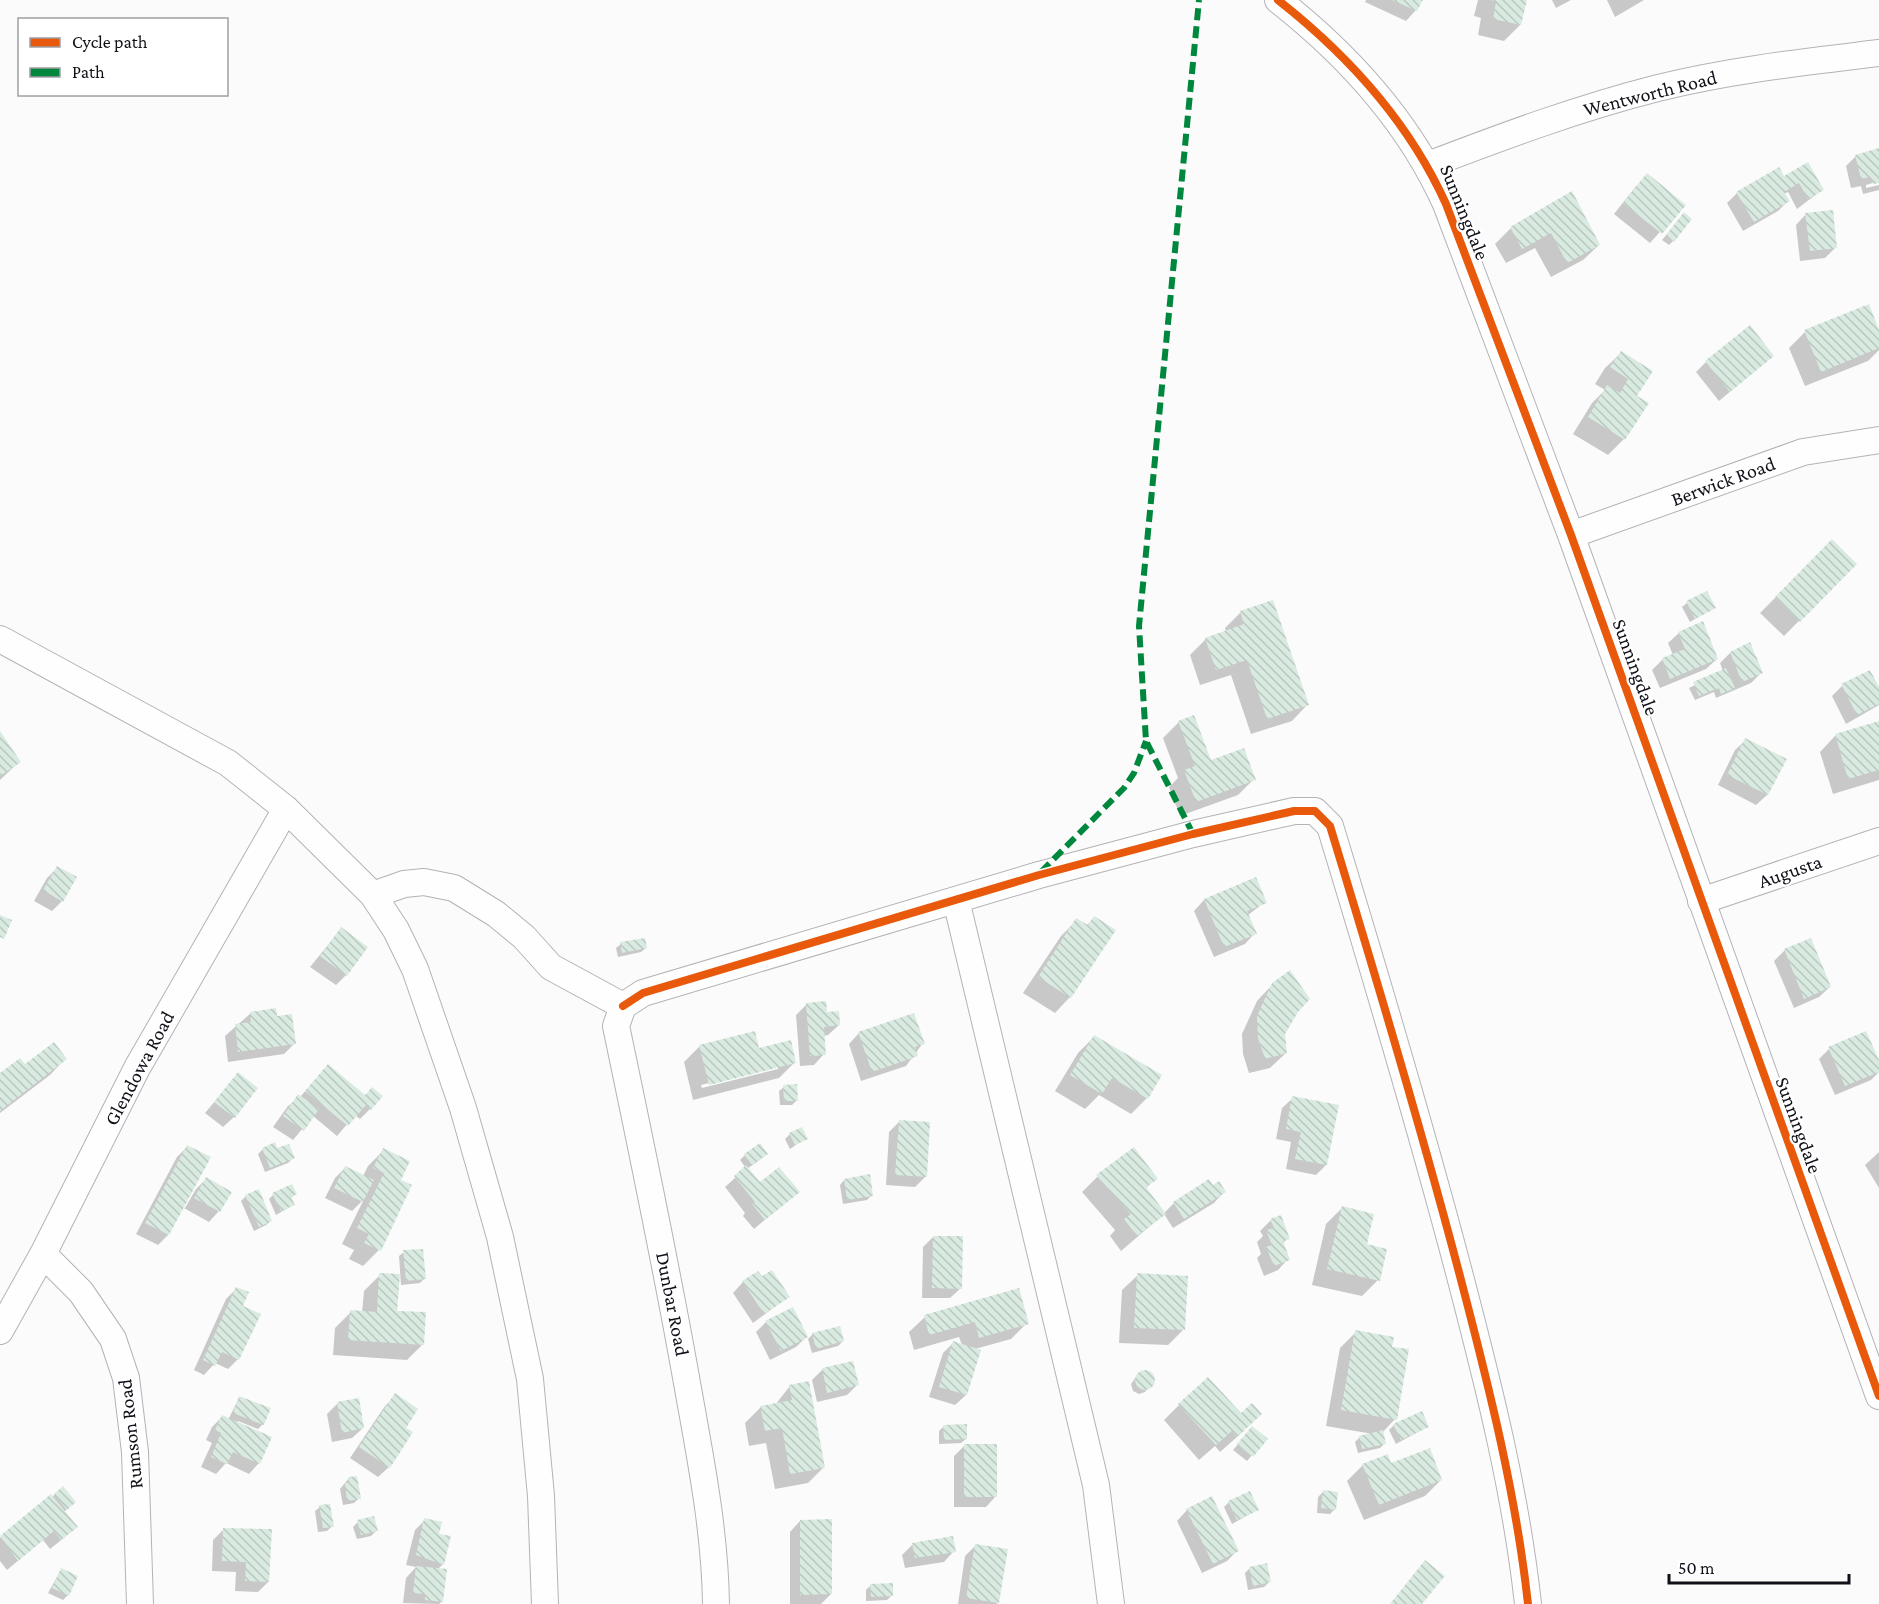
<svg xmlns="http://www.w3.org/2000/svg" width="1879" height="1604" viewBox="0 0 1879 1604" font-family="'Crimson Pro',serif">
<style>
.shadow{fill:#0003;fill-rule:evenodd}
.building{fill:url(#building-back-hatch)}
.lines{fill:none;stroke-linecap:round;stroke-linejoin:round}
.minor-casing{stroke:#b4b2b7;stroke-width:28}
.minor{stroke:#fefefe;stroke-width:26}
.quiet{stroke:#00873e;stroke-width:6;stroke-dasharray:12 6;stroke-linecap:butt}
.cycleway-casing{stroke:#fff;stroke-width:11}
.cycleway{stroke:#e8590c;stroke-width:8}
.labels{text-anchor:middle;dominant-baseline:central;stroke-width:4.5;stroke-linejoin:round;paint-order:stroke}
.street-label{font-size:20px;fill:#120f18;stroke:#fff}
</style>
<defs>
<pattern id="building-back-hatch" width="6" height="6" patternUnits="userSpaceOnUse" patternTransform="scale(1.5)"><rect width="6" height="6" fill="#d9ebe1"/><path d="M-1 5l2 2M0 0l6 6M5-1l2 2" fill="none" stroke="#b9c8c0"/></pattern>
</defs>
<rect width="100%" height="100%" fill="#fbfbfb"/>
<path class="shadow" d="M1366,0H1421L1416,10L1406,21L1365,2Z
M1478,0H1525L1520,25L1504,41L1478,35L1481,18L1474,16Z
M1552,0H1571L1556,8Z
M1607,0H1644L1615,17Z
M1879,150V181L1866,185V188L1879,185V190L1863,194L1861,186L1851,188L1846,166L1856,156Z
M1784,178L1822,190L1797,209L1788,192L1784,194L1788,201L1778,211L1743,231L1727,203L1737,193Z
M1637,185L1684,205L1650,243L1614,214Z
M1572,193L1599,245L1583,260L1551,277L1535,248L1506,263L1495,244L1511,228Z
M1806,214L1835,248L1825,258L1800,261L1796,225Z
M1680,219L1673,241L1669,245L1662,240Z
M1805,332L1879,334V350L1868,361L1805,386L1789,348Z
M1621,353L1635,396L1624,439L1608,455L1573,434L1592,403L1605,390L1595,384L1605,368Z
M1772,356L1719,401L1696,372L1706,362Z
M1832,541L1855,564L1784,636L1760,613Z
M1272,602L1307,705L1292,721L1251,734L1231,675L1200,685L1190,655L1206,639L1226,632L1225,628L1240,613Z
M1687,603L1714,608L1690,622L1682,607Z
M1679,633L1717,659L1706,669L1660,688L1652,670L1663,659L1673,655L1668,643Z
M1730,653L1761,673L1751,683L1716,698L1714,692L1695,700L1689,688L1723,671L1720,663Z
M1842,686L1879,690V705L1846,724L1832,696Z
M1179,722L1210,762L1254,779L1238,795L1180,816L1169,787L1178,778L1163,738Z
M1879,722V780L1833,794L1820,752L1835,736Z
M0,734L19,762L0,780Z
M1746,740L1785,759L1767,795L1756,805L1718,785L1735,750Z
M57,868L62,901L52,911L34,901L47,878Z
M1255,879L1265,902L1248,915L1255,933L1245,944L1214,957L1194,911L1204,900Z
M1094,918L1070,997L1055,1013L1023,993L1061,936L1077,920L1086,926Z
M341,929L346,975L336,985L310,967Z
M1810,940L1830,987L1819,997L1794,1008L1774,961L1785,950Z
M621,944L646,948L641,952L618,957L616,948Z
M1273,984L1297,1011L1283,1034L1286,1053L1270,1068L1249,1073L1243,1054L1242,1034L1257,1001Z
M806,1005L826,1013L839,1025L828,1035L823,1036L824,1054L814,1065L800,1066L796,1015Z
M251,1013L276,1017L294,1044L284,1054L228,1062L225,1036Z
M859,1033L923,1043L906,1066L861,1081L849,1044Z
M1094,1037L1147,1098L1131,1114L1099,1095L1085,1109L1055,1091L1078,1053Z
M700,1046L758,1050L795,1062L779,1078L693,1100L684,1062ZM778,1066V1069L702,1088L701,1085Z
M1829,1049L1879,1064V1072L1871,1080L1835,1095L1819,1059Z
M65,1059L50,1075L0,1113V1075L24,1066Z
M328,1066L364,1096L370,1109L360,1119L355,1115L337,1136L313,1116L293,1140L273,1127L288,1106L300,1097Z
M238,1074L234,1117L223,1127L205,1113Z
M784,1087L797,1100L792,1105H780L779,1091Z
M1293,1098L1326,1165L1316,1175L1286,1169L1291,1142L1276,1139L1282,1108Z
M899,1122L926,1176L915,1187L886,1185L889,1132Z
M790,1134L806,1138L790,1149L785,1139Z
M187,1147L182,1207L185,1208L196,1189L206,1179L219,1211L209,1222L182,1207L168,1235L158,1245L136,1234L177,1157Z
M263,1149L276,1150L293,1158L288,1163L265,1172L258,1154Z
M384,1150L399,1181L379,1250L363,1266L349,1259L354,1250L342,1244L364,1199L352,1211L325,1198L335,1178L345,1168L363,1176L368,1166Z
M1879,1152V1188L1865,1165Z
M745,1155L761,1159L747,1169L760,1184L798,1192L754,1229L743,1216L745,1213L725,1187L746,1168L740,1160Z
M1097,1177L1156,1178L1145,1189L1164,1213L1174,1203L1212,1187L1224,1192L1214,1203L1173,1228L1164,1214L1121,1251L1110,1236L1115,1230L1082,1192Z
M844,1180L872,1195L867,1200L843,1204L840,1185Z
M295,1194L290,1199L293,1205L276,1215L269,1199L273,1195Z
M246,1196L271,1221L266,1225L254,1231L241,1201Z
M1342,1208L1365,1245L1378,1280L1362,1296L1312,1285L1326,1224Z
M1271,1220L1288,1238L1282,1244L1288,1259L1278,1270L1264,1276L1257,1258L1261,1254L1257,1242L1263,1236L1260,1231Z
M933,1237L961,1288L950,1298H922L923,1247Z
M404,1252L424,1279L420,1283L401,1285L399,1256Z
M380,1275L396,1312L423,1344L407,1360L333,1355L335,1328L351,1312L362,1313L364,1291Z
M1138,1275L1183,1330L1168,1345L1119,1343L1122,1290Z
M762,1278L788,1297L753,1323L733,1293L743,1282Z
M237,1288L238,1359L228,1369L215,1363L204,1375L194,1370L226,1299Z
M925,1317L1027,1323L1011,1339L975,1349L966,1395L955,1405L929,1397L943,1353L953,1343L962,1345L959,1337L914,1350L909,1332Z
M766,1322L806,1337L796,1347L770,1360L756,1332Z
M1356,1332L1390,1348L1395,1419L1382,1433L1384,1444L1380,1448L1358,1453L1355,1442L1360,1437L1373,1434L1326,1426L1340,1348Z
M813,1334L843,1341L838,1346L812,1353L808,1339Z
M823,1369L857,1385L847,1395L817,1402L812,1380Z
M1146,1371L1152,1374L1154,1380L1145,1392L1139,1394L1133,1391L1131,1384L1139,1373Z
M790,1386L824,1467L808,1483L775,1489L766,1443L749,1446L745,1423L761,1407L775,1405Z
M396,1395L404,1428L389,1467L378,1477L350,1458L385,1406Z
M239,1398L263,1424L258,1429L238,1421L237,1424L259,1463L249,1474L226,1463L216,1474L201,1467L212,1443L206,1440L212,1427L222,1417L228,1420Z
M358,1400L363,1428L352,1438L332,1442L327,1414L337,1404Z
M1179,1405L1245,1430L1220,1452L1215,1446L1199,1460L1164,1420Z
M1394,1425L1427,1427L1396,1444L1389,1430Z
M944,1426L966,1439L961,1443L939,1444V1431Z
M1248,1433L1266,1439L1247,1461L1233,1450Z
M964,1446L996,1496L986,1507H954V1456Z
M1363,1465H1391L1441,1480L1425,1496L1364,1520L1347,1481Z
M349,1478L359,1498L354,1503L343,1505L340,1489Z
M62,1489L74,1502L64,1512L65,1537L50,1549L43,1540L7,1570L0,1561V1538Z
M1323,1492L1335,1509L1330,1514L1317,1513L1318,1497Z
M1229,1502L1257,1510L1232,1524L1224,1507Z
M320,1507L332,1526L327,1531L318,1532L315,1511Z
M1187,1510L1237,1551L1227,1561L1202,1573L1177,1521Z
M425,1520L438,1535L443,1564L437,1570L442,1601L439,1604L403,1603L406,1578L416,1567L406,1565L415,1530Z
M800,1521L831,1594L821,1604H790V1532Z
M358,1522L376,1531L371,1536L357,1539L353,1527Z
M224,1529L268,1582L258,1592L235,1591L236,1572L212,1571L213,1540Z
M913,1544L954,1551L944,1562L905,1568L902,1555Z
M975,1546L998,1603L996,1604H958L965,1556Z
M1250,1568L1269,1582L1264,1587L1248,1590L1245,1573Z
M61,1570L68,1595L63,1600L48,1593Z
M871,1585L892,1595L887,1600L866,1601V1590Z"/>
<path class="building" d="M1392,0H1423L1417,11Z
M1491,0H1527L1521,25L1493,19L1496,2Z
M1879,148V183L1873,184L1871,177L1861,179L1855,155Z
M1808,162L1824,190L1808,199L1799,183L1784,192L1790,201L1754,222L1736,192L1779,167L1784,176Z
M1647,173L1686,205L1662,234L1623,203Z
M1572,191L1600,245L1567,263L1551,233L1522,249L1510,227Z
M1833,210L1837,248L1810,251L1805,213Z
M1684,212L1692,219L1674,242L1666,235Z
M1869,304L1879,330V348L1821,372L1804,330Z
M1750,325L1774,356L1730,392L1705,361Z
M1621,351L1653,371L1637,396L1649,403L1625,440L1588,417L1607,385L1620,393L1628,379L1610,367Z
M1832,539L1857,564L1800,622L1775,597Z
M1707,591L1716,608L1695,619L1686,601Z
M1273,600L1309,705L1267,719L1247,660L1216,670L1205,638L1244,624L1240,611Z
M1703,621L1718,659L1670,679L1662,658L1685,649L1678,632Z
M1750,642L1763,673L1742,682L1730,652Z
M1726,668L1735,688L1721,694L1719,688L1699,696L1693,682Z
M1870,670L1879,687V704L1857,715L1841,684Z
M1194,715L1211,760L1244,748L1256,780L1196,802L1184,770L1195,766L1178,721Z
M1879,721V770L1848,779L1835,734Z
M0,731L21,762L0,776Z
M1745,738L1787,759L1768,795L1727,775Z
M57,866L77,877L63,902L43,890Z
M1256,877L1267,903L1247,911L1257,934L1224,947L1204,899Z
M0,915L12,920L4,939L0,937Z
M1094,916L1116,930L1071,998L1038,977L1076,918L1088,925Z
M341,927L368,947L347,976L320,956Z
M645,938L647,948L622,953L620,942Z
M1811,938L1831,987L1804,999L1784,949Z
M1290,970L1310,999L1298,1012L1285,1034L1287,1053L1265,1059L1258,1038L1257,1016L1272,983Z
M826,1001L827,1012L839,1011L840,1025L824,1027L826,1055L810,1056L806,1003Z
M276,1008L277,1016L292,1014L296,1044L238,1052L235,1024L251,1022L250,1012Z
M914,1013L925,1044L915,1047L918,1056L872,1072L858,1032Z
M755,1031L759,1048L791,1040L796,1063L709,1085L699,1045Z
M1866,1031L1879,1060V1072L1845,1086L1828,1047Z
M1094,1035L1162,1075L1148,1099L1112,1078L1102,1094L1070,1075Z
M54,1042L67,1059L0,1111V1073L20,1058L25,1064Z
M328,1064L365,1095L372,1087L383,1096L371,1110L366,1105L348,1126L305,1091Z
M238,1072L258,1088L235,1118L214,1102Z
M797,1084L798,1101H784L783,1085Z
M298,1094L319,1109L304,1131L283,1116Z
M1292,1096L1339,1105L1327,1165L1295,1159L1301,1132L1286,1129Z
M899,1120L930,1122L927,1177L895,1175Z
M802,1127L808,1139L795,1145L789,1133Z
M275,1142L277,1148L289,1144L295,1158L270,1168L262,1148Z
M760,1143L768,1154L752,1165L744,1154Z
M187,1145L211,1157L169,1235L145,1223Z
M1134,1147L1158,1179L1146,1187L1166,1214L1137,1236L1124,1219L1131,1214L1096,1175Z
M383,1148L410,1161L401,1180L412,1185L381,1251L364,1243L369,1234L357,1228L384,1173L373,1168Z
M746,1165L760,1182L779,1167L800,1192L765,1220L752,1204L755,1202L734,1176Z
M345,1166L374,1180L363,1202L334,1188Z
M870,1174L873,1196L847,1200L844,1179Z
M206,1177L232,1192L220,1212L194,1198Z
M1209,1179L1213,1185L1219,1181L1226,1192L1184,1219L1173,1202Z
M292,1184L297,1194L291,1197L295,1205L281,1211L272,1193Z
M259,1189L272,1221L259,1227L245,1195Z
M1342,1206L1374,1214L1367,1244L1387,1249L1380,1281L1327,1269Z
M1281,1215L1290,1239L1283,1241L1290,1260L1274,1266L1266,1247L1272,1245L1266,1230L1274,1228L1270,1219Z
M933,1236H963L962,1289L932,1288Z
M423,1249L426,1279L406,1281L403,1250Z
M772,1270L790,1297L764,1314L742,1281L758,1271L762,1276Z
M379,1273L400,1274L397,1311L426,1312L424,1345L348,1340L350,1310L377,1312Z
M1137,1273L1188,1276L1185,1330L1134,1328Z
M236,1287L249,1292L243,1306L261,1314L239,1360L222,1352L215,1366L203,1360Z
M1019,1288L1029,1324L979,1338L975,1322L929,1335L924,1315Z
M793,1307L808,1337L781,1351L765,1321Z
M840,1326L844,1341L816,1349L812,1333Z
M1355,1330L1394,1337L1392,1347L1409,1349L1397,1420L1341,1410Z
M953,1341L981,1350L967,1395L939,1387Z
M853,1361L859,1385L827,1393L822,1368Z
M1135 1380a10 10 0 1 1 20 0a10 10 0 1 1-20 0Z
M1208,1377L1241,1413L1252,1403L1262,1414L1237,1437L1232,1431L1216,1445L1178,1404Z
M809,1381L825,1468L790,1474L782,1428L765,1431L760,1406L792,1400L789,1385Z
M395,1393L418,1409L406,1428L413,1432L390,1468L359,1447Z
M239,1396L271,1408L264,1425L233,1413Z
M359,1398L364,1428L342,1433L337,1402Z
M1422,1411L1429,1427L1401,1440L1393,1424Z
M222,1415L272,1437L260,1464L233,1452L227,1464L211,1457L221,1433L215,1430Z
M967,1424V1439L944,1440L943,1425Z
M1252,1426L1268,1439L1253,1457L1237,1444Z
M1383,1430L1386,1444L1362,1449L1359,1436Z
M964,1444H997V1497H964Z
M1430,1448L1442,1480L1379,1505L1362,1464L1388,1454L1391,1463Z
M357,1476L361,1499L347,1501L345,1483L349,1482L348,1477Z
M63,1486L76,1502L67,1510L54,1494Z
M1323,1490L1338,1492L1336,1510L1321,1508Z
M1250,1491L1259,1510L1237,1520L1228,1501Z
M51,1494L78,1527L61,1540L54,1531L18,1561L0,1536Z
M1212,1496L1239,1551L1213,1564L1186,1509Z
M330,1504L334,1527L323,1528L319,1505Z
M374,1516L378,1531L361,1535L357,1520Z
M424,1518L442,1522L439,1534L451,1536L444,1565L416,1555Z
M832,1519V1594L800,1595V1520Z
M223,1528L272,1529L269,1582L245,1581L246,1562L222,1561Z
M953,1536L956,1552L915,1558L912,1543Z
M975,1544L1008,1549L999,1603L966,1598Z
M1425,1560L1445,1576L1422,1604H1390Z
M1267,1563L1271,1582L1253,1586L1249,1567Z
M416,1566L447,1569L443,1602L425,1600V1594L413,1593Z
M61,1568L78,1576L69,1596L52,1588Z
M893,1583V1596L871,1597L870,1584Z"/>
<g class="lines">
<defs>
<path id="minor" d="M1278,0C1348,55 1409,122 1446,204L1571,535L1879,1396
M1428,165C1504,136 1579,108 1658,88C1730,70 1805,62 1879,53
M1571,535L1803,452L1879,440
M0,639L228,763L286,809L373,895L396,930L415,969L463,1108L500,1237L530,1379L541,1496L545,1604
M373,895L404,884L424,882L454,888L496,914L524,937L551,967L623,1006
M956,900L1096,1485L1111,1604
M1701,901L1879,841
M623,1006L643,993L1039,875L1193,834L1294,811H1315L1330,826C1376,977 1421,1127 1461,1280C1489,1387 1516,1494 1528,1604
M623,1006L616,1026C641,1145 666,1264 687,1383C700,1456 715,1530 716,1604
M43,1254L81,1292L113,1339L126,1378L135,1452L140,1604
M0,1331L43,1254L137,1068L286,809"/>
</defs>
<use href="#minor" class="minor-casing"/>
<use href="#minor" class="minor"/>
<path class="quiet" d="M1193,834L1146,741L1139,626L1199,0
M1041,872L1124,788L1134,773L1146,741"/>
<defs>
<path id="cycleway" d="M1278,0C1348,55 1409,122 1446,204L1571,535L1879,1396
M623,1006L643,993L1039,875L1193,834L1294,811H1315L1330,826C1376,977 1421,1127 1461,1280C1489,1387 1516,1494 1528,1604"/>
</defs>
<use href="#cycleway" class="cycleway-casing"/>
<use href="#cycleway" class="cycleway"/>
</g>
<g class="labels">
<g class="street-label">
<text transform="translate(1650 93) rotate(-14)">Wentworth Road</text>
<text transform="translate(1465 212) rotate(68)">Sunningdale</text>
<text transform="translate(1723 481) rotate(-20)">Berwick Road</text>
<text transform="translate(1636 667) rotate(70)">Sunningdale</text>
<text transform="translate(1790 871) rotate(-19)">Augusta</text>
<text transform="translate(139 1068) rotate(-62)">Glendowa Road</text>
<text transform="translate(1799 1125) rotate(70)">Sunningdale</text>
<text transform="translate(673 1304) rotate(79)">Dunbar Road</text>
<text transform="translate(130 1434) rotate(-96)">Rumson Road</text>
</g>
</g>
<rect x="18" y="18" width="210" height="78" fill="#ffffff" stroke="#a09fa3" stroke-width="1.5"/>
<rect x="30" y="38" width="30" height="9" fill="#e8590c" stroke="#a09fa3" stroke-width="1.5"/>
<text x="72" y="48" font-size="18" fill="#120f18">Cycle path</text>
<rect x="30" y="68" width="30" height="9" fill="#00873e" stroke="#a09fa3" stroke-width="1.5"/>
<text x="72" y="78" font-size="18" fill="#120f18">Path</text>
<path d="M1669 1574v9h180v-9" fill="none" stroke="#120f18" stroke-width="3"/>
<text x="1678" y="1574" font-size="18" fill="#120f18" stroke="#ffffff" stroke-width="4.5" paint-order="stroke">50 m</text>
</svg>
